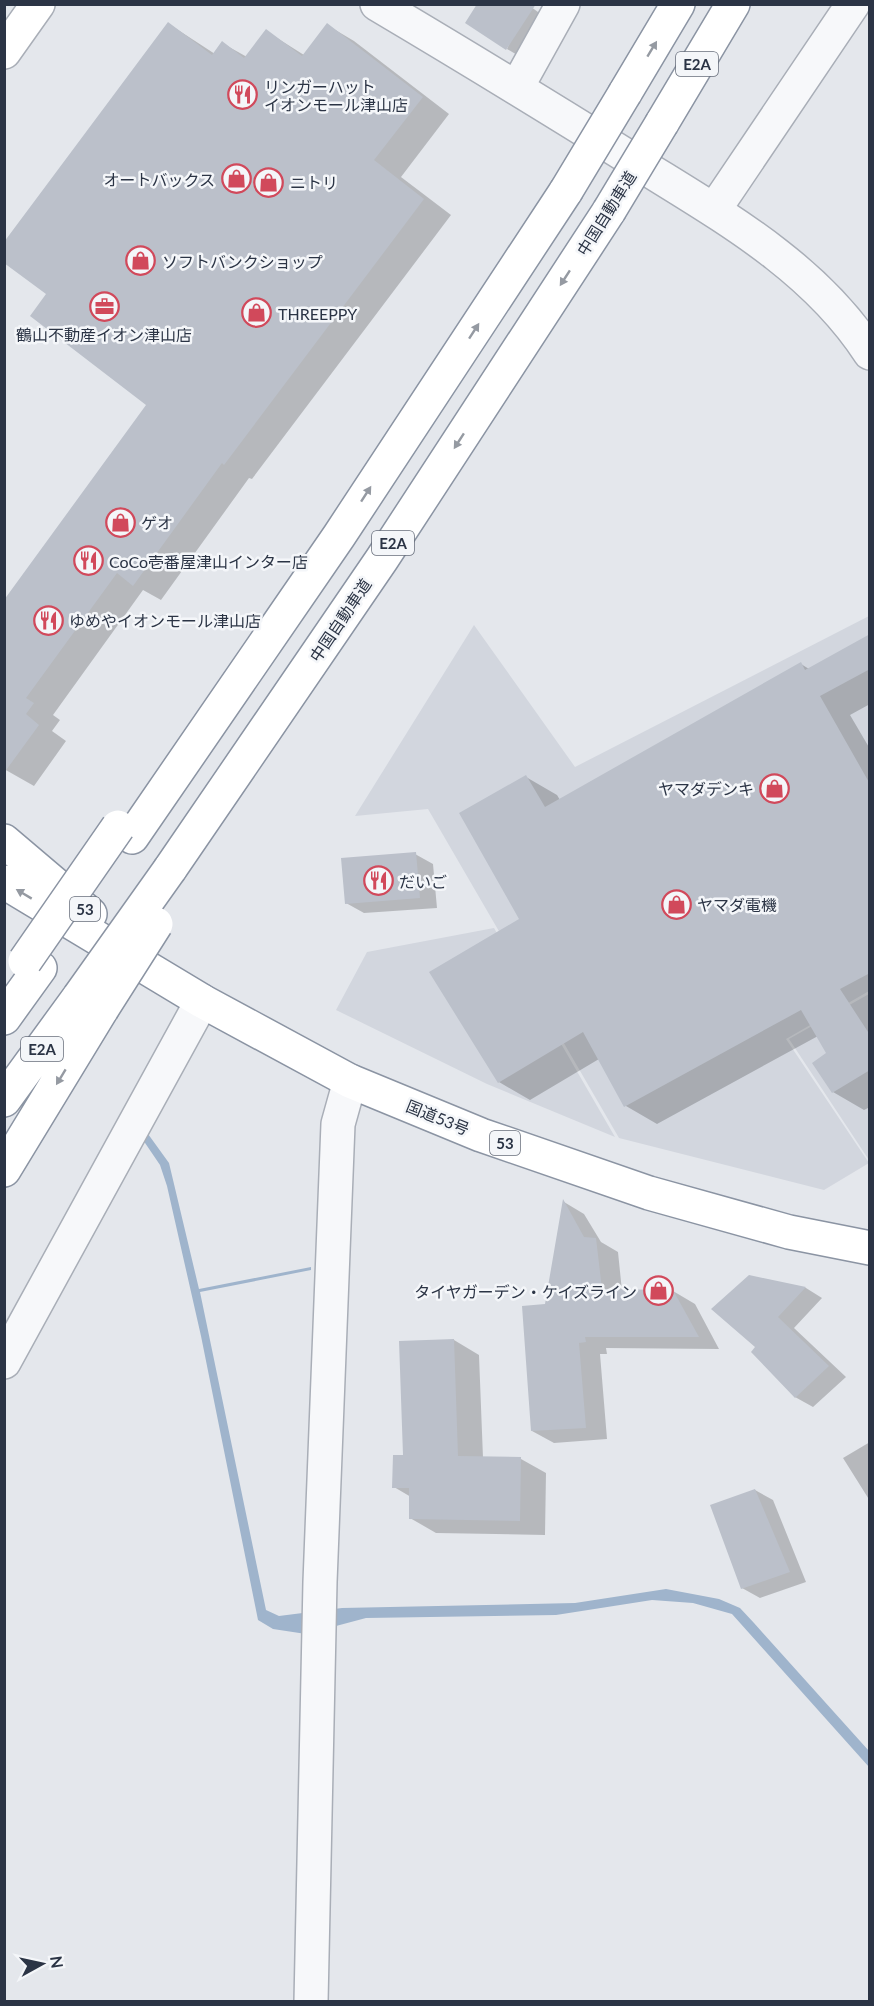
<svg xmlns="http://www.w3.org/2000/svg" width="874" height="2006" viewBox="0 0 874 2006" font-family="Lato,'Noto Sans JP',sans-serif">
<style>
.built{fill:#d2d6de}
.water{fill:#9fb4cc}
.shadow{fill:#0003}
.building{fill:#bbc0ca}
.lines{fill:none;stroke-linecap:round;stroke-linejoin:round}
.street-casing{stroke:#a9aeb7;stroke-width:36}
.secondary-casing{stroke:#a9aeb7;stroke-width:36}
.highway-casing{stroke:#8b94a3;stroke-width:36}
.street{stroke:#f7f8fa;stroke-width:33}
.secondary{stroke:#fff;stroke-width:33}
.highway{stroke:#fff;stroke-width:33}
.highway-bridge-casing{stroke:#8b94a3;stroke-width:36;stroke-linecap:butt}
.highway-bridge{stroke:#fff;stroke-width:33}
.oneway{fill:#959aa2}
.labels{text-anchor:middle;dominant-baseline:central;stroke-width:5;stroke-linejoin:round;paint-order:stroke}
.shield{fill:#f4f6f9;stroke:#676e7b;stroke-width:1.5}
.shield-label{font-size:15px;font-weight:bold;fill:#2b3445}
.poi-label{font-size:16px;fill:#2b3445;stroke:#f4f6f9;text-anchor:start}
.street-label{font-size:16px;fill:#2b3445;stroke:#f4f6f9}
</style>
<rect width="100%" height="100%" fill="#e4e7ec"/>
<path class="built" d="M869,616V991L786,1039L869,1163L824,1190L619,1138L428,809L355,816L474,625L575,767Z
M494,928L615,1137L487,1084L336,1010L367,952Z
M869,994V1160L789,1039Z"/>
<path class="water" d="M143,1127L169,1163L199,1289L311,1267V1270L200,1292L266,1610L279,1616L342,1608L575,1603L666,1589L719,1599L740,1608L754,1623L869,1751V1767L732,1614L693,1603L652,1600L556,1615L366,1618L306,1634L273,1629L258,1620L201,1336L167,1186L160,1165L141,1137Z"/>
<path class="shadow" d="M527,4L549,20L524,59L507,49Z
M169,24L215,54L222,43L247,57L266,31L304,55L327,25L354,41L449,114L401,177L451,215L252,479L249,478L161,600L143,590L53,715L60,720L52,731L66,741L34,786L4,769V604L148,405L48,294Z
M870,636V704L850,715L870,749V1107L864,1110L833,1092L828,1053L818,1036L657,1124L626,1106L599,1059L530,1100L499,1082L432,972L521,920L526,777L557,795L560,800L801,664L809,669Z
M415,854L433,864L437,908L364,913L346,903Z
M564,1202L584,1214L601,1242L618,1252L622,1291H673L695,1304L719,1349L606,1348L607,1354H600L607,1439L554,1443L532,1431L546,1305Z
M750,1276L806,1288L822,1298L794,1328L846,1377L813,1407L795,1397L757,1347Z
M454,1340L479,1355L483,1458L521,1459L546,1473L545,1535L436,1533L410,1518L411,1497L394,1487Z
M870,1442V1501L843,1458Z
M755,1490L773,1500L806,1582L760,1598L742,1588Z"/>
<path class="building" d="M477,4H536L506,50L465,23Z
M168,22L212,55L222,41L244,58L266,29L302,56L327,23L423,97L374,160L424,199L224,465L222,463L133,586L117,573L26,698L34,703L26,714L39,725L4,773V600L146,405L30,316L46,294L4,263V242Z
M870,634V669L820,696L870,784V973L840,989L870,1035V1070L832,1093L812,1063L826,1053L801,1010L624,1107L583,1032L498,1083L429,972L519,919L459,813L526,775L545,807L801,662L805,670Z
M416,852L420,898L345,904L341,858Z
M563,1199L584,1237L596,1238L602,1289L673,1290L699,1337H585L586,1342L579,1343L586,1428L531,1431L522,1306L545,1304Z
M749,1275L806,1287L778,1317L829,1366L795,1398L751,1352L755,1347L711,1309Z
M454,1339L458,1456L521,1457L520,1521L409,1519V1488H392L393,1455H403L399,1341Z
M755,1489L790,1572L741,1589L710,1505Z"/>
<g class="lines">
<defs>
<path id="street" d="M377,4C463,55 548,107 633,160C719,214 813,265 870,353
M517,87L563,4
M714,210L853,4
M4,1362L202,1001
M311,2002L320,1582L338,1124L350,1081"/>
<path id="secondary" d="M4,52L38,4"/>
<path id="highway" d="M625,93L678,4
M662,123L733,4
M132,837L339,536L566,191
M4,841L90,914
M170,869L382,559L609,211
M4,882L202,1001L350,1081L481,1135L649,1193L789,1232L870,1248
M4,1018L40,968
M4,1100L79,997
M4,1170L102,1009"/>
</defs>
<use href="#street" class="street-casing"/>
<use href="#secondary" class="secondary-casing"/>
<use href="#highway" class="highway-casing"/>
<use href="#street" class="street"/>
<use href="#secondary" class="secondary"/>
<use href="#highway" class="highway"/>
<defs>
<path id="highway-bridge" d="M566,191L625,93
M609,211L662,123
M25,961L118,827
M79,997L170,869
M102,1009L156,924"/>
</defs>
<use href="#highway-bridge" class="highway-bridge-casing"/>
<use href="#highway-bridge" class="highway-bridge"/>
</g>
<defs><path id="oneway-solid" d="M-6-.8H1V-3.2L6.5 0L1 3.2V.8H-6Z" transform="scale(1.5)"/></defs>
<g class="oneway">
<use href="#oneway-solid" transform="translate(652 49) rotate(-59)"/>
<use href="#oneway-solid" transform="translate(565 278) rotate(123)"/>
<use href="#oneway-solid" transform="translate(474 331) rotate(-57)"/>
<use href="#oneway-solid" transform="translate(459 441) rotate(123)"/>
<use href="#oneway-solid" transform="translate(366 494) rotate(-57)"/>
<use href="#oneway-solid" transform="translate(24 894) rotate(-149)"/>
<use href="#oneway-solid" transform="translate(61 1077) rotate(121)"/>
</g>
<defs>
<symbol id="restaurant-ring" viewBox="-11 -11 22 22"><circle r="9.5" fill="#f4f6f9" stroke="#d1495b" stroke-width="1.5"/><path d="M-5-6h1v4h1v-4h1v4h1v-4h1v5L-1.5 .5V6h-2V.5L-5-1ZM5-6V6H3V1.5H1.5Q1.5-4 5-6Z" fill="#d1495b"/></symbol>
<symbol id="shop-ring" viewBox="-11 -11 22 22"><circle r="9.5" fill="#f4f6f9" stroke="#d1495b" stroke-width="1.5"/><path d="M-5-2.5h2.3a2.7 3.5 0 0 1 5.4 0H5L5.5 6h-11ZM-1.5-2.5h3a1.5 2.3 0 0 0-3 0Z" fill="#d1495b"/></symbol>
<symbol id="office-ring" viewBox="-11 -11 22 22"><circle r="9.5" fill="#f4f6f9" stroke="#d1495b" stroke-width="1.5"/><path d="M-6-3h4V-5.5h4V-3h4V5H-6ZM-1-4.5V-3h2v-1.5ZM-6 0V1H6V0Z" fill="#d1495b"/></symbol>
</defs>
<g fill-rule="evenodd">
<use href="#restaurant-ring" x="226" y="78" width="33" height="33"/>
<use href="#shop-ring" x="220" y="162" width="33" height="33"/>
<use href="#shop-ring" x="252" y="166" width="33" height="33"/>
<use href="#shop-ring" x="124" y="244" width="33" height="33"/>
<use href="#office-ring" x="88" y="290" width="33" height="33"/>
<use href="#shop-ring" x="240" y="296" width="33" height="33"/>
<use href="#shop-ring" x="104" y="506" width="33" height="33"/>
<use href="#restaurant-ring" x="72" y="544" width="33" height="33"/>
<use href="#restaurant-ring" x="32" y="604" width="33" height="33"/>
<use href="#shop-ring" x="758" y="772" width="33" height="33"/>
<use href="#restaurant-ring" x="362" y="864" width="33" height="33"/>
<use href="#shop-ring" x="660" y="888" width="33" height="33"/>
<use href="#shop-ring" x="642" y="1274" width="33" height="33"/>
</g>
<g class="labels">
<g class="shield">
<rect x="676" y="52" width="42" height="24" rx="4.5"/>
<rect x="372" y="531" width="42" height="24" rx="4.5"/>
<rect x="70" y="897" width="30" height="24" rx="4.5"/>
<rect x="21" y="1037" width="42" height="24" rx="4.5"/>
<rect x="490" y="1131" width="30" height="24" rx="4.5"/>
</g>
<g class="shield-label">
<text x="697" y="64">E2A</text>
<text x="393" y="543">E2A</text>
<text x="85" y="909">53</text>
<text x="42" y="1049">E2A</text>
<text x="505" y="1143">53</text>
</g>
<g class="poi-label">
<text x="264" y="86">リンガーハット<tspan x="264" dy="18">イオンモール津山店</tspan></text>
<text x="215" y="179" text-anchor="end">オートバックス</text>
<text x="290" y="182">ニトリ</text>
<text x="162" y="261">ソフトバンクショップ</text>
<text x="278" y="313">THREEPPY</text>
<text x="104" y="334" text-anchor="middle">鶴山不動産イオン津山店</text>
<text x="141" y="522">ゲオ</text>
<text x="109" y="561">CoCo壱番屋津山インター店</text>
<text x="69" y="620">ゆめやイオンモール津山店</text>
<text x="754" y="788" text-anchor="end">ヤマダデンキ</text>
<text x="399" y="881">だいご</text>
<text x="697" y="904">ヤマダ電機</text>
<text x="637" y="1291" text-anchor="end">タイヤガーデン・ケイズライン</text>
</g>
<g class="street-label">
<text transform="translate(606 213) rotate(-58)">中国自動車道</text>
<text transform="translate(340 620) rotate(-56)">中国自動車道</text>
<text transform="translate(438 1117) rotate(22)">国道53号</text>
</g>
</g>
<rect width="874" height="2006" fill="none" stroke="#2b3445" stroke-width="12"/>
<g transform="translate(42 1964) rotate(82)" stroke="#f4f6f9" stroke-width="4.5" paint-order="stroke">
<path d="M0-4.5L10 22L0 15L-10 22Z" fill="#2b3445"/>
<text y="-9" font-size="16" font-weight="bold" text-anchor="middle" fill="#2b3445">N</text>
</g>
</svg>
